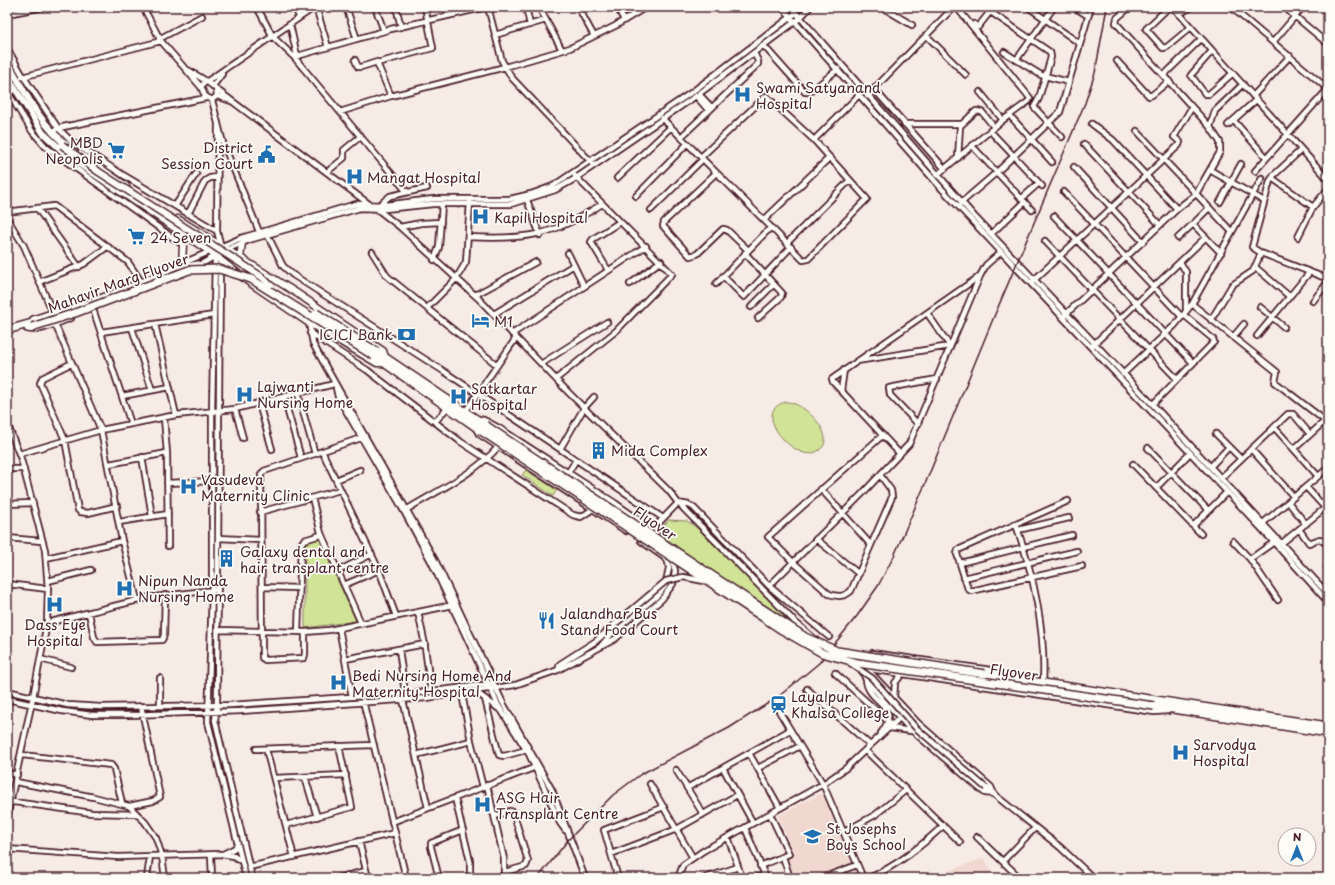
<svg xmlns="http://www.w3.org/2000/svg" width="1335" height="885" viewBox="0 0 1335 885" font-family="'Playpen Sans',sans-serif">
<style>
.built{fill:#f0d7cf}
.green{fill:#d0e397;stroke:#8d8161}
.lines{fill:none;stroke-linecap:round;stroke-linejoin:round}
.minor-casing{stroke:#4a1f2b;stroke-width:8}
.major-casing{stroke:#4a1f2b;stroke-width:9}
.highway-casing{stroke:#4a1f2b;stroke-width:10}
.minor{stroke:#fdfcf7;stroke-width:4.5}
.major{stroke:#fdfcf7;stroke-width:6}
.highway{stroke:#fdfcf7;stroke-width:7}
.rail{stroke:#4a1f2b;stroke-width:1.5}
.minor-bridge-casing{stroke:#4a1f2b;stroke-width:8;stroke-linecap:butt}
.major-bridge-casing{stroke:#4a1f2b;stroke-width:9;stroke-linecap:butt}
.highway-bridge-casing{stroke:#4a1f2b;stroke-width:10;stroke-linecap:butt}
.minor-bridge{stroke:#fdfcf7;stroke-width:4.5}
.major-bridge{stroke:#fdfcf7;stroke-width:6}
.highway-bridge{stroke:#fdfcf7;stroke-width:7}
.labels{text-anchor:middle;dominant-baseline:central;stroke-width:3.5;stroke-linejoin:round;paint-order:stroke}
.poi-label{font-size:14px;fill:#4a1f2b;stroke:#fdfcf7;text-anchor:start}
.street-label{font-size:14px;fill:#4a1f2b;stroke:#fdfcf7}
</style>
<rect width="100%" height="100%" fill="#f7ebe5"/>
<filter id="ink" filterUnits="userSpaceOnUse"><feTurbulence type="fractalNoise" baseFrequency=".025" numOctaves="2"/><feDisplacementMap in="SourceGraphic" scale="8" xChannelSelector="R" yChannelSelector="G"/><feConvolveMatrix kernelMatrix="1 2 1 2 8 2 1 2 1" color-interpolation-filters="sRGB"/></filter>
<g filter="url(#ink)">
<path class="built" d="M822,793L852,864L814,878H794L787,859L794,855L778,816Z
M984,858L995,878H929Z"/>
<path class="green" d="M786,402C805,401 845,443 813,453C794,460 749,411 786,402Z
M526,470L557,490L553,496L522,475Z
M669,520L687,521L697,528L795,624L703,565L657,532Z
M318,537L356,621L305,628V541Z"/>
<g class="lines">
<defs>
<path id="minor" d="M143,7L161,41L201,87
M257,7L273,37L294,57L407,192
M295,7L299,17
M316,7L328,47
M346,7L357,39
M375,7L384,31
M396,7L401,27
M454,7L456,14
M488,7L502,61L512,78L592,163
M526,7L530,25
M539,7L562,50
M578,7L594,36
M617,7L624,20
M782,7L942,189L1261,528L1328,602
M791,7L974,216L1156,408L1328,594
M882,7L912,25
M1028,7L1079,43
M1074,7L1087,15
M1169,7L1146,29L1163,48L1167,47L1191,27
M1173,7L1328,179
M1231,7L1328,89
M1284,7L1328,44
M7,14L44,7
M1179,14L1191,7
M290,24L297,56
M974,24L978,27L989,13H992L1050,52L1051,57L1039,98L1034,107L1062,137
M495,35L546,20
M926,35L966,75
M159,39L202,16
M1273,42L1303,7
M764,46L805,92H810L838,69
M7,48L23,76L58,128L71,141L123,175L217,231
M1212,51L1191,75L1205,94H1209L1233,73
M1004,52L1041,75L1069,82
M294,57L391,29L486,7
M1017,59L1054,7
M355,60L358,67H361L377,62
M1117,61L1149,96L1152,95L1169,81
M186,69C196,75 208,81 216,89L217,96L212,100L205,96L201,87L204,83L206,82L315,7
M1164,75L1201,39
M22,77L161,41
M213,86L222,74
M216,89L369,204
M874,89L945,169
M7,91L32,131L46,147L183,245
M980,92L1003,120
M699,94L712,108
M217,96L231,101
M391,96L377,63L433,48L425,7
M696,96L709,111
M867,96L952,9H958L1030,98L1029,101L1003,120L937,175
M1253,96L1290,56
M212,100L223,143L260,234
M340,112L391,96L505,67L570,48L615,26L646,7
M662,118C709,166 757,212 803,260L808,259L867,199L814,140L766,96L701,157
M1012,118L1052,162
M1234,121L1266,157
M218,123L217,231L221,247
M904,124H962
M1092,124L1113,140L1177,209
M1228,125L1256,100
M1210,127L1215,111L1243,84
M1137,131L1232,232
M52,132L58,128L206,98
M993,134L1042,186
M681,137L758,64V61L754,53
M814,140L859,95
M1084,144L1160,225
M975,149L1032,210
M1301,150L1274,175L1270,181L1252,247L1261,253L1328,279
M958,158L960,126L976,111L982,112L994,127
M1074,167L1143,242
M1210,170L1264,201
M1255,171L1328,89
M327,172L344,158V150L361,136
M716,173L664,222L663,226L690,256L697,254L723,229L727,230L748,250
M617,178L671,127
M1272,178L1313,207
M1064,192L1182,317
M636,196L687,144
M1021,199L1039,183
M527,200L540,235
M1220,202L1241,164
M961,203L997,172L1060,112L1091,7
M175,206L196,174
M378,206L390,196L427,188
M37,208L79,267
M1209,208L1193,224L1221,253
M377,209L400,227L479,299L569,393L669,491L678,503L651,531
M651,210L703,159
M7,212L54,206L128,262L140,280
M188,214L205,181L210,178L217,177
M1054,216L1193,363
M7,218L24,246L53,313
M764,220L829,158
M400,227L421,223L441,222
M267,234L283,266L293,275L445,372L663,518
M991,234L1025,202
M469,237C526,240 553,236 602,204
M1298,237L1313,207L1328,189
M1178,238L1193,224
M1045,241L1177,379
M787,243L850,180
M372,252L387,276L497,365
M568,253L584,286
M745,253L782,293L781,297L758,318
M215,257L212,411V590L208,722L246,878
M220,258L217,705L215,720L252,878
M434,260L439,247L442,204
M1180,262L1186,272V311
M196,267L226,250L249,240L360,208L385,209L433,204H511L555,190L573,180L696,96L800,18L810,7
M1255,267L1289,296
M172,268L241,238L356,204L385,205L433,199H510L531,194L553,186L692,92L796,13
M608,270L591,242L593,239L620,222
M723,276L744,297L791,247
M1033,281L1179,145L1180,142L1174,137L1192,107
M39,282L84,264L107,247
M630,284L661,261
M716,284L771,227
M475,295L536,262
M1313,301L1328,282
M1192,304L1277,372L1275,382L1328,423
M428,307L456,279L466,262L470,202
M751,307L774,284
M1260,307L1284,327
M93,309L131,424
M494,314L574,265
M1064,316L1177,209L1196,194L1220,152V142L1210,127L1116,23L1117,18L1130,7
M33,319L81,303
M1211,320L1232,285L1253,271L1261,253
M309,323L313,344L436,562L503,703L552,790L585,878
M55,324L101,430L122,541L137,600
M155,324L176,415
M132,328L152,390
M27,329C39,333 59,322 71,318
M101,332L214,315
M310,333L367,370L461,442L573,515L581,517L593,509
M512,334L646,246
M1257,336L1309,273
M1233,337L1244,324
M1093,345L1206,237
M857,361L950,346L927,313
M72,363L42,378L40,383L65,440L78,510L80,512L88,513L117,506
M541,364L607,322
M1123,374L1175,325L1192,304L1262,178
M556,379L616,331L672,274L575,176
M336,388L338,397L400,504L432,563L498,705L529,754L560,823L565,830
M841,391L844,370
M298,394L315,454
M122,396L170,387
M284,398L301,458
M259,404L272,449
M1153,404L1214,342L1213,339L1184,315
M235,409L243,438
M465,412L516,338
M164,418L167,453L168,546
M478,419L484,420L499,428L615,503L652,529L660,538
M435,422L447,408
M7,423L21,459L45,550L48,589L47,623L33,697L7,817
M918,424L890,395L889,388L937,379
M475,427L479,434L626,531
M1274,427L1318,476
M1216,434L1241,459
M1148,448L1208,510
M560,449L584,408L594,397
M1251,449L1294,497
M1294,449L1325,421
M322,451L379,570L396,616
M19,454L101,430L176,415L235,409L334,384
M900,454L833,382L832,379L980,276
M142,457L152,516
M109,464L167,453
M1133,464L1201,534
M1211,466L1229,447
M7,469H24
M568,473L576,460
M880,475L891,490L892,497L851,591C844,597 838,597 829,594L793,562L768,537L883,435
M1221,478L1288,414H1293L1310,434
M336,480L360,470
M167,483L213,481
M1306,487L1328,511
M1156,488L1190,453
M821,489L871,545
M312,498L321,533L361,623
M1068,501L958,550L957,554L968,589L971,591L1082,566
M1288,502L1306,524
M678,503L689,505L693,507L769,586L829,637
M678,503L796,623L816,640
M7,504L33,503
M406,510C435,492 476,473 498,447
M260,512L340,490
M119,522L168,514
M1262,524L1328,468
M1016,525C1033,572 1046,632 1043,683
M1193,526L1227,492
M1299,529L1309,543L1320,539L1328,545
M1018,530L1069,518
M7,538L42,541
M218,538L261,540
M816,539L859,574
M1233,541L1250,559L1274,542
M1282,543L1325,508
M46,558L122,541
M1250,559L1278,600
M960,563L1072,535
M1327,568L1328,567
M338,571L372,554
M964,578L1077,551
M48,581L91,570
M7,584L48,589
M344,585L379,570
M769,586L861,495L909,444L980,276L986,265L1001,252
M262,587L299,588
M418,612L424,640L431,692
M89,613L94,637L97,642L162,640L164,635L165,595
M47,623L146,598L214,590
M339,628L352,697
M218,630L305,632L329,630L453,605
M298,632L301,544L304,540L321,535
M305,632V654L304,658L265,660L262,658L261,474L264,471L273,468L364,437
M600,647L612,633L658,595L665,586L669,568L668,562L665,558L641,541
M399,649L405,693
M869,655L872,653L991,670L998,674
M40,659L71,667
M345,659L425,644
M864,662V675L866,680L909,728L985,793L994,794
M863,668L1154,712L1168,711
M558,670L560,664L596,641L615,624
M865,670L873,675L918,723L991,787L994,794
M835,673L889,722
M160,678V706
M866,680C868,704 903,704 881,733
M807,689L870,745
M7,691L68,705L101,707L230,705L425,692L491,684
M476,692L499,709
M462,694L471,741L483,787
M894,697L895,683L902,674
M7,699L62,711L92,715H130L241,711L427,698L515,685L558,670L615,639L662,599L673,584L675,571L672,558
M485,699L499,755L504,756L526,750
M403,700L428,808
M363,701L406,878
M779,711L823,784L863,878
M890,728L911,731
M256,749L374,745
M266,749L294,857
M865,750L960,842
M749,753L780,808
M22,755L111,765L114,769L122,803
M416,755L471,741
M723,768L753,823
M758,768L800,746
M676,770L703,814
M7,773L17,775
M305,777L317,817
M274,778L346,775
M16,782L94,797L129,806L145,822L156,838L162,856L165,878
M650,784L693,858
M487,785L504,859V878
M687,788L790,730
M986,788L1060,847L1093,878
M455,798L470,861V878
M7,801L92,813L137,814
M129,806L153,801L160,797L141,706
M495,816L510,811L513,812L528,861L526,866L505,872
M392,822L536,767
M286,825L352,807L339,746
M745,828L766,878
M844,832L875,815L906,790
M728,837L742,878
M977,837L1020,878
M359,841L368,878
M7,849L118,857L221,854L234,856L241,861
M223,854L235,848L237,844
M611,854L677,829L737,795
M211,855L212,878
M783,857L790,878
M1003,861L1035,828
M760,866L789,854L770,814
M249,867L395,833
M147,878L150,856
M338,878L366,871
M439,878L431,847V843L463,830
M618,878L604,830L664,807
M678,878L683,865L703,851L823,784L846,768L907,711
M705,878L738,867
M755,878L764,875
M822,878L857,865
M869,878C898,865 920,847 943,826"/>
<path id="major" d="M7,61C25,92 40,125 69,147
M7,76L43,133L69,157L209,251L246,280L309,323L377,363H385
M80,154L126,186
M178,219L295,292L383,351L385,357
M180,231L183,245L182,263
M240,258L242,243"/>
<path id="highway" d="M57,316L177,269L198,265
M7,330L43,320
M377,352L485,425
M374,356L480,430
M985,674L1328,726
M1154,706L1328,733"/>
</defs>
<use href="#minor" class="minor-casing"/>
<use href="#major" class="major-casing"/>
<use href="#highway" class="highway-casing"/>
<use href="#minor" class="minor"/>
<use href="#major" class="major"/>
<use href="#highway" class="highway"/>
<path class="rail" d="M538,878L569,839L613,795L641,774L729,728L778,697L819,663L857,616L878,586L894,556L923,489L993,319L1085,103L1095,73L1107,7"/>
<defs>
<path id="minor-bridge" d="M615,624L666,581L683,577L704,581
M850,663L872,678L916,728L986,788"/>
<path id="major-bridge" d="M62,145L99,172L262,277L270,285"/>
<path id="highway-bridge" d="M316,313L377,352
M32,327L75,313L189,270L219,269L251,279L374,356
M485,425L805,637L837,651L985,674
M480,430L782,630L822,653L858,663L1154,706"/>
</defs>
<use href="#minor-bridge" class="minor-bridge-casing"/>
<use href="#major-bridge" class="major-bridge-casing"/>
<use href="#highway-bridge" class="highway-bridge-casing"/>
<use href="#minor-bridge" class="minor-bridge"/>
<use href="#major-bridge" class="major-bridge"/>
<use href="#highway-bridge" class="highway-bridge"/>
</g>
</g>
<defs>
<symbol id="hospital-bare" viewBox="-9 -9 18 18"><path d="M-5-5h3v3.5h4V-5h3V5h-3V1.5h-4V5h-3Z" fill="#1f6fb2" stroke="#fdfcf7" stroke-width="2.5" paint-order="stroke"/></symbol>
<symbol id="supermarket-bare" viewBox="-9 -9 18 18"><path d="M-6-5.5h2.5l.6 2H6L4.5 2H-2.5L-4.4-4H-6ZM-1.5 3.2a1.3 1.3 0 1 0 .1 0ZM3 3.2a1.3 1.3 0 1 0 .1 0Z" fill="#1f6fb2" stroke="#fdfcf7" stroke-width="2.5" paint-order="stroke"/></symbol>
<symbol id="civic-bare" viewBox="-9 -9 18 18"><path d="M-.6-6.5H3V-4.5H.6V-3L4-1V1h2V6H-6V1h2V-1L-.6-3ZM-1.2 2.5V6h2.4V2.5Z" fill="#1f6fb2" stroke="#fdfcf7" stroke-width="2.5" paint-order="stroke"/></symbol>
<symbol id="hotel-bare" viewBox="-9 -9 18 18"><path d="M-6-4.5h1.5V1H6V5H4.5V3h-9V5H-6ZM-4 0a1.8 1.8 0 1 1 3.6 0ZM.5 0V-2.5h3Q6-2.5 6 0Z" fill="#1f6fb2" stroke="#fdfcf7" stroke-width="2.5" paint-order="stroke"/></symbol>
<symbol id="bank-bare" viewBox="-9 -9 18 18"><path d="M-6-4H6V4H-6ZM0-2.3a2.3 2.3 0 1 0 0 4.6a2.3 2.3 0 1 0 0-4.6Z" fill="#1f6fb2" stroke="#fdfcf7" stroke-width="2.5" paint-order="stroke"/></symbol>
<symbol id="building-bare" viewBox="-9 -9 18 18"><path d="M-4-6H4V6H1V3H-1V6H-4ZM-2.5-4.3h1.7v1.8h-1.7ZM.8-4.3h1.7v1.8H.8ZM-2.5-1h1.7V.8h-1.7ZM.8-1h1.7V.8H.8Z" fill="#1f6fb2" stroke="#fdfcf7" stroke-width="2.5" paint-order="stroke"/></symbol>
<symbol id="restaurant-bare" viewBox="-9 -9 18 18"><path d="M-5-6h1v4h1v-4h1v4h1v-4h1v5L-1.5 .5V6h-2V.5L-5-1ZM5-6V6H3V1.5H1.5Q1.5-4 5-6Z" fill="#1f6fb2" stroke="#fdfcf7" stroke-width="2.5" paint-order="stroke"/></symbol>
<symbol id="station-bare" viewBox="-9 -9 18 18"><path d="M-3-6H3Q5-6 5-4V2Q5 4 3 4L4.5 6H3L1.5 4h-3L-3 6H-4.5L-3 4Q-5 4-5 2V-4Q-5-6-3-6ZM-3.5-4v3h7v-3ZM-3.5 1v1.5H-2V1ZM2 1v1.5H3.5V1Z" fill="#1f6fb2" stroke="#fdfcf7" stroke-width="2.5" paint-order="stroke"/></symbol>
<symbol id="school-bare" viewBox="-9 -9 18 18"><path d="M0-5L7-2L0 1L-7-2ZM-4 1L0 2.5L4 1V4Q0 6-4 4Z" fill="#1f6fb2" stroke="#fdfcf7" stroke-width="2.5" paint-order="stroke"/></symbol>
</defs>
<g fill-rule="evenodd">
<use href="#hospital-bare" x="730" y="82" width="25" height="25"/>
<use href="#supermarket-bare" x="104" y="138" width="25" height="25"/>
<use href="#civic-bare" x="254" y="142" width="25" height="25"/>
<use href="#hospital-bare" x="342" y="164" width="25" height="25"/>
<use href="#hospital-bare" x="468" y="204" width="25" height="25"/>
<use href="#supermarket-bare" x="124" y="224" width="25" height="25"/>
<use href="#hotel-bare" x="468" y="308" width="25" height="25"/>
<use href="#bank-bare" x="394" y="322" width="25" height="25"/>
<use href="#hospital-bare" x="232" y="382" width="25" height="25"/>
<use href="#hospital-bare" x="446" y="384" width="25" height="25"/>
<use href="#building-bare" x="586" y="438" width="25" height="25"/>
<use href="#hospital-bare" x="176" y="474" width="25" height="25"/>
<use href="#building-bare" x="214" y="546" width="25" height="25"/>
<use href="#hospital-bare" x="112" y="576" width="25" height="25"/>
<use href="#hospital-bare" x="42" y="592" width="25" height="25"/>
<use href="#restaurant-bare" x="534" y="608" width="25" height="25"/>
<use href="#hospital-bare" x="326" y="670" width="25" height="25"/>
<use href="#station-bare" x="766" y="692" width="25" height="25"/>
<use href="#hospital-bare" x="1168" y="740" width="25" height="25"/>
<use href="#hospital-bare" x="470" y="792" width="25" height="25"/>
<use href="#school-bare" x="800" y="824" width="25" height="25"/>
</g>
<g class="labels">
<g class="poi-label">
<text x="756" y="87">Swami Satyanand<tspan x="756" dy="16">Hospital</tspan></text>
<text x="103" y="142" text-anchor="end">MBD<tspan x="103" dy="16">Neopolis</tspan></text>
<text x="253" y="147" text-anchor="end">District<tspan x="253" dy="16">Session Court</tspan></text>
<text x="367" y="177">Mangat Hospital</text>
<text x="494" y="217">Kapil Hospital</text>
<text x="150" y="237">24 Seven</text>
<text x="494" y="321">M1</text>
<text x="393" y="334" text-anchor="end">ICICI Bank</text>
<text x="257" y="386">Lajwanti<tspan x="257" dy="16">Nursing Home</tspan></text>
<text x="471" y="388">Satkartar<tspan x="471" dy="16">Hospital</tspan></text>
<text x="611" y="450">Mida Complex</text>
<text x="201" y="479">Vasudeva<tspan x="201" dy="16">Maternity Clinic</tspan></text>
<text x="240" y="551">Galaxy dental and<tspan x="240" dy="16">hair transplant centre</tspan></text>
<text x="138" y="580">Nipun Nanda<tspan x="138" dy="16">Nursing Home</tspan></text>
<text x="560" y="613">Jalandhar Bus<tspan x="560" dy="16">Stand Food Court</tspan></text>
<text x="55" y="624" text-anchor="middle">Dass Eye<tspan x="55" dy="16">Hospital</tspan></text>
<text x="352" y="675">Bedi Nursing Home And<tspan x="352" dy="16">Maternity Hospital</tspan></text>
<text x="791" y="696">Layalpur<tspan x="791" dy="16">Khalsa College</tspan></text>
<text x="1193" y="744">Sarvodya<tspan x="1193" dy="16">Hospital</tspan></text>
<text x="496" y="797">ASG Hair<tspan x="496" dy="16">Transplant Centre</tspan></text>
<text x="826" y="828">St Josephs<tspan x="826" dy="16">Boys School</tspan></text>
</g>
<g class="street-label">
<text transform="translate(118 283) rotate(-20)">Mahavir Marg Flyover</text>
<text transform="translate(655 523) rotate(34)">Flyover</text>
<text transform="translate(1014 672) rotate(8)">Flyover</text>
</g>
</g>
<rect width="1335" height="885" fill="none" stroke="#fdfcf7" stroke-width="24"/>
<rect x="12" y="12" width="1311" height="861" fill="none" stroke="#4a1f2b" stroke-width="1.5" filter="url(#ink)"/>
<g transform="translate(1297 847)"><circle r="19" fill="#fdfcf7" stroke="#b5a4a5"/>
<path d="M0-3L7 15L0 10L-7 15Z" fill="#1f6fb2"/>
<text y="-6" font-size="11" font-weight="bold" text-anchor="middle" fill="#4a1f2b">N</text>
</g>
</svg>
